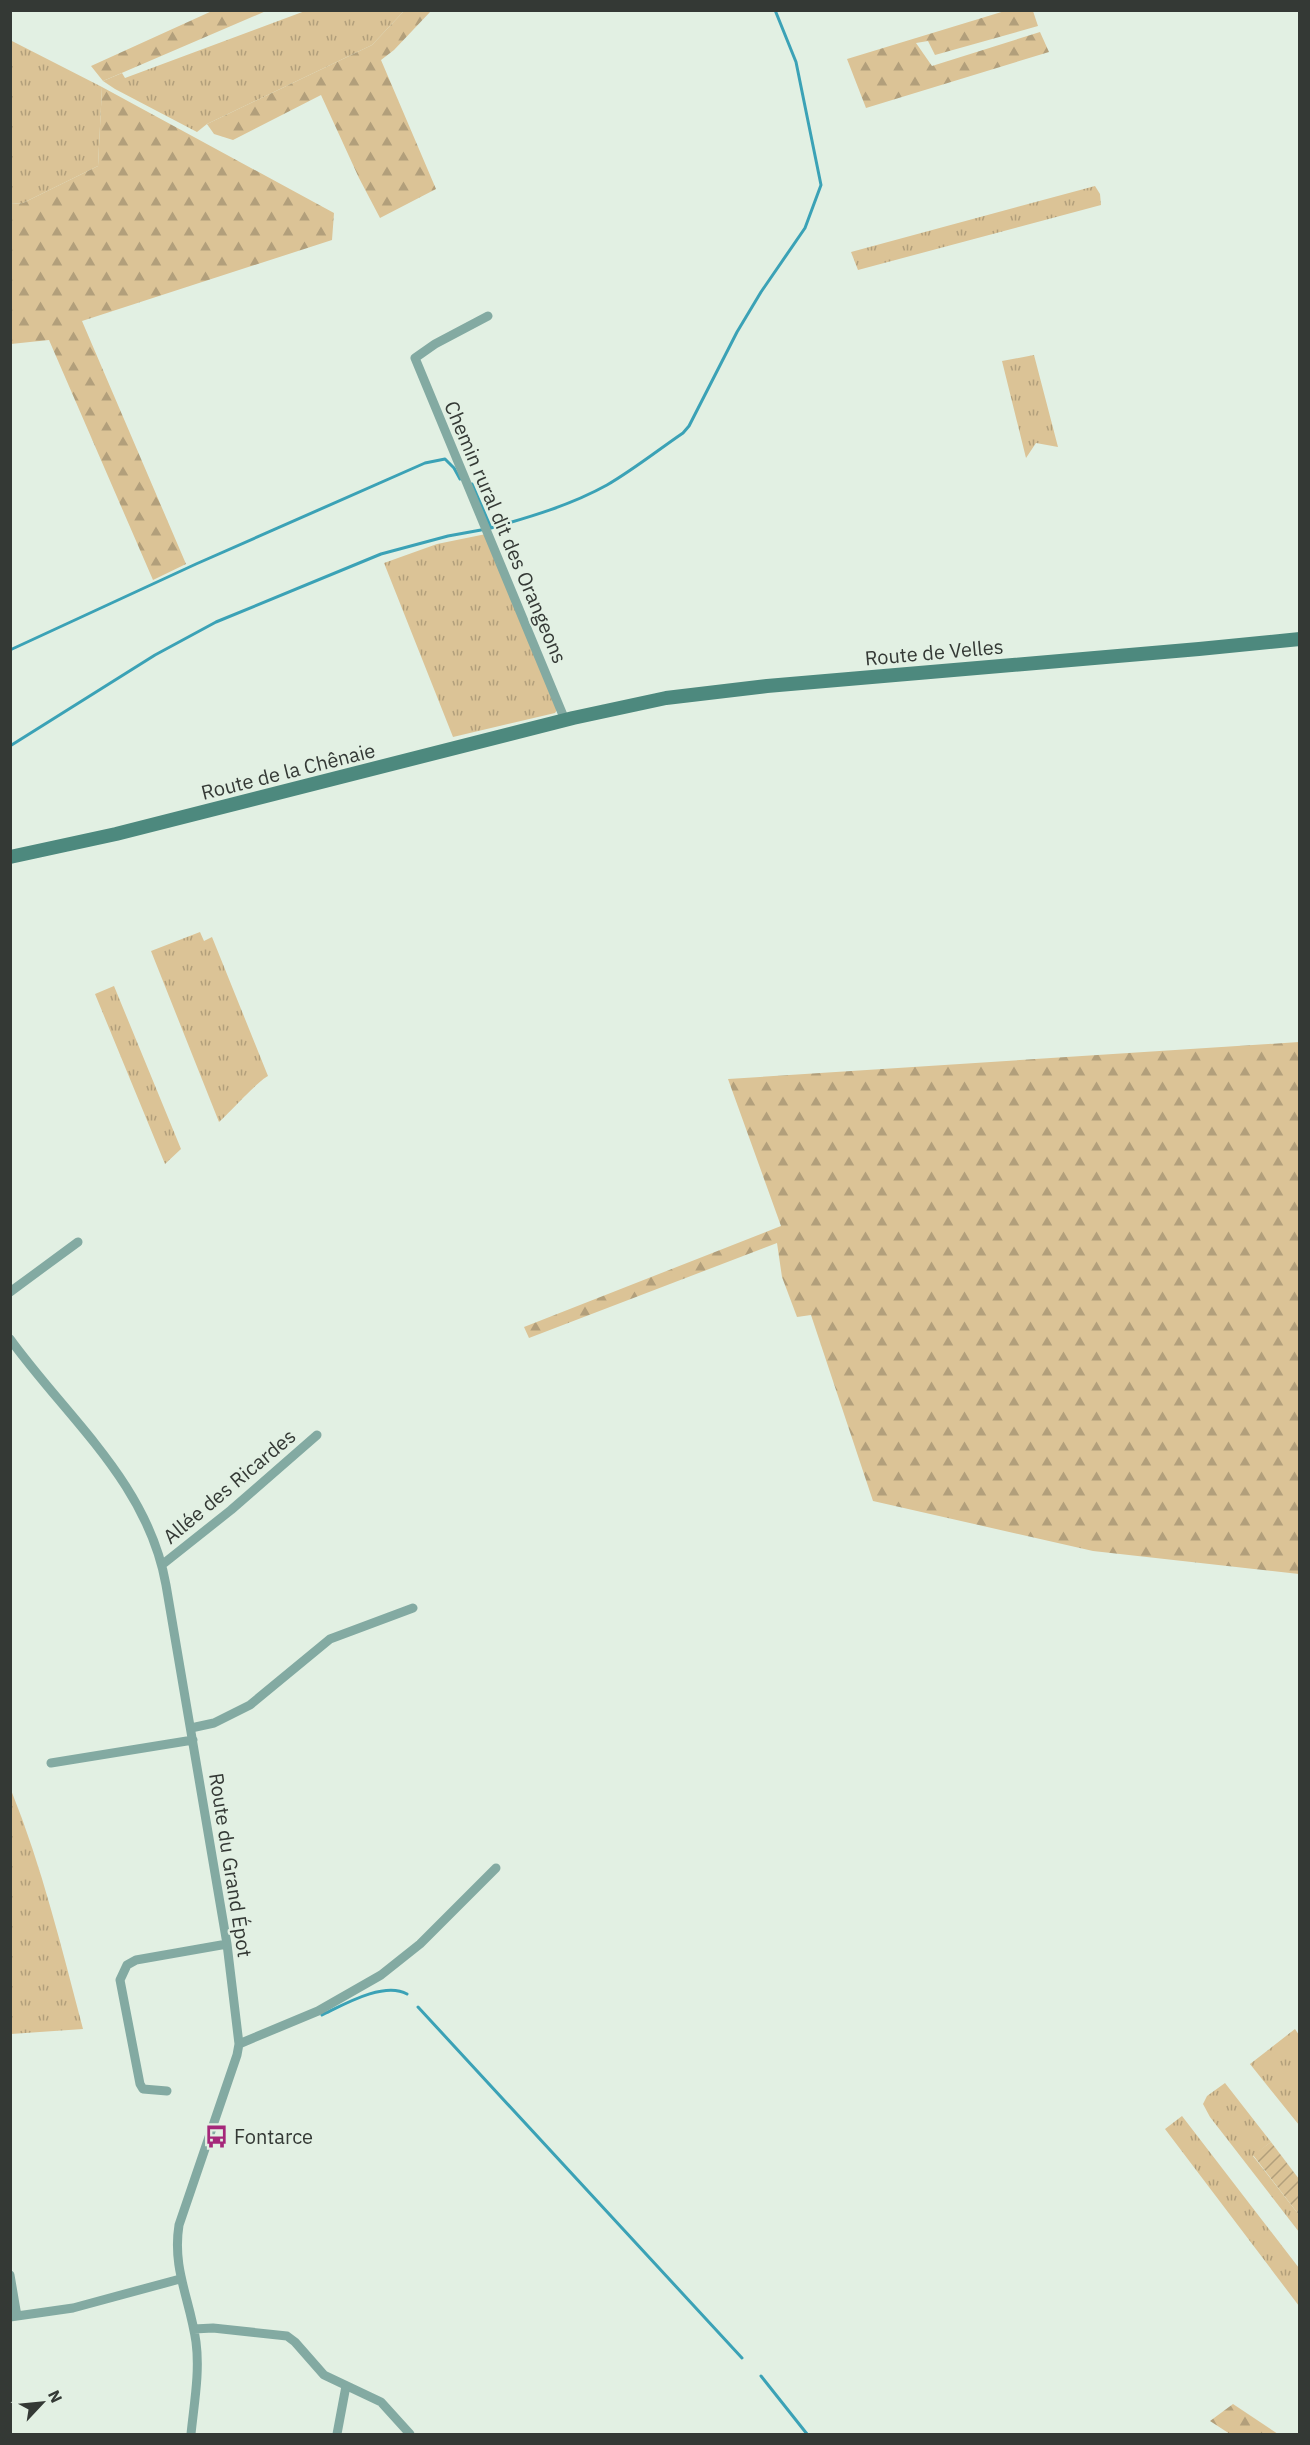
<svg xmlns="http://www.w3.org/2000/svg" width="1310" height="2445" viewBox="0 0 1310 2445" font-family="'IBM Plex Sans',sans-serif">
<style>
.grass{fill:url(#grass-tufts)}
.forest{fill:url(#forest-firs)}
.garden{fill:url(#garden-furrows)}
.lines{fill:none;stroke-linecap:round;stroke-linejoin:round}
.stream{stroke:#3ba2b6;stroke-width:3}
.street{stroke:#83aaa2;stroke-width:9}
.secondary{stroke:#4d897e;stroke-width:14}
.labels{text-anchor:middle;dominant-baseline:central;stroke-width:4.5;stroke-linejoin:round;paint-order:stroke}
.street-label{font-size:20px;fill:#343935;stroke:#e2f0e3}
.poi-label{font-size:20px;fill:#343935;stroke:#e2f0e3;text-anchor:start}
</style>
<defs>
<pattern id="grass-tufts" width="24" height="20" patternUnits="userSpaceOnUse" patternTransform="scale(1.5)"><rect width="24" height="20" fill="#dbc396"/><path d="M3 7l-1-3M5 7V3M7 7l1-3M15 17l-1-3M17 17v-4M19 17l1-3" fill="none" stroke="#b29f7b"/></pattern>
<pattern id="forest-firs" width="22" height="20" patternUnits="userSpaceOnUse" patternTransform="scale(1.5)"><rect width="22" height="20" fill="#dbc396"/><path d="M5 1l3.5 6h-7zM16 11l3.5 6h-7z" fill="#b29f7b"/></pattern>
<pattern id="garden-furrows" width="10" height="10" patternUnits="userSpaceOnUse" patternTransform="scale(1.5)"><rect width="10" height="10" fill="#dbc396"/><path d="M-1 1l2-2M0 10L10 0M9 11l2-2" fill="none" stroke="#b29f7b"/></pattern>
</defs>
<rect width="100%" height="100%" fill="#e2f0e3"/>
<path class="grass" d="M305,11H404L372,45L207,124L197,132L115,89L103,81L122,73L125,78Z
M10,40L102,87L98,166L23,203L11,204Z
M1095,186L1100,194L1101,205L858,270L851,252Z
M1034,355L1058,447L1036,443L1026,458L1002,361Z
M486,534L557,710L555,713L453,737L384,563L437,544Z
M200,932L204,941L212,937L268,1076C258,1081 230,1112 219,1122L151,951Z
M114,986L181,1149L165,1164L95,994Z
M11,1790C42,1867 62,1949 83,2029L11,2034Z
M1295,2029L1299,2035V2125L1250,2064Z
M1225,2083L1271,2142L1253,2156L1299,2215V2232L1210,2117L1203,2104L1207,2096Z
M1182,2116L1299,2268V2306L1165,2129Z"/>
<path class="forest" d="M1008,10L1033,11L1038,26L935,55L928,41L916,43L932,66L1040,32L1049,52L866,108L847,59Z
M212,11H266L103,81L91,66Z
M404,11H431L394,50L381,60L436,189L380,218L359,178L321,95L233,140L214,134L207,124L372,45Z
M102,87L334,213L332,240L82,321L186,564L153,580L49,340L11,344V204L23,203L98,166Z
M1299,1042V1574L1093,1551L873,1501L811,1315L797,1317L782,1277L777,1243L529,1338L524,1327L781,1226L728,1079Z
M1233,2404L1278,2434H1230L1210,2421Z"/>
<path class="garden" d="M1271,2142L1299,2179V2215L1253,2155Z"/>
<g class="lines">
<path class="stream" d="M472,484L491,528C530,517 571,505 607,485C633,470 658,450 683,433L689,426L737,332L761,292L805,228L821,185L796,62L775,10
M10,650L196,564L425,463L445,459L454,468L460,479
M10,746L155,655L216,622L381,554L448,536L481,530
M418,2007L742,2358
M322,2015C343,2005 384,1981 407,1994
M761,2376L807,2434"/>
<path class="street" d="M488,316L435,344L415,358L565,720
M10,1292L78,1242
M10,1339C68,1419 148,1483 166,1585L227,1944L239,2044L237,2055L179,2225C172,2269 190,2299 196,2342C200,2372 194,2404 191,2434
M163,1564L231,1510L317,1435
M191,1728L214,1723L250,1705L330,1639L413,1608
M51,1763L193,1740
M239,2044L318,2011L381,1975L420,1944L496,1868
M167,2091L143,2089L140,2084L120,1980L127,1965L136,1960L227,1944
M10,2275L17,2316
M10,2317L73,2308L180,2279
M194,2329L213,2328L287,2336L295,2342L324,2375L381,2402L410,2434
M337,2434L346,2386"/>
<path class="secondary" d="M10,857L116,834L573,718L666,698L767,686L1199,649L1300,639"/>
</g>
<defs>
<symbol id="bus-bare" viewBox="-9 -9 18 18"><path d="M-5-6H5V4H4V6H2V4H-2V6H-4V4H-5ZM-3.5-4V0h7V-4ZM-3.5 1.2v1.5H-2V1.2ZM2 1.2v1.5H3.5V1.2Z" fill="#a5277a" stroke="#e2f0e3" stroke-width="2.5" paint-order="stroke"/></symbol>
</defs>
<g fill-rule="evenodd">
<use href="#bus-bare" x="200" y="2120" width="33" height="33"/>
</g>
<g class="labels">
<g class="street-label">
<text transform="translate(506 532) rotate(67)">Chemin rural dit des Orangeons</text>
<text transform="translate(934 652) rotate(-5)">Route de Velles</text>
<text transform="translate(288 771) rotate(-14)">Route de la Chênaie</text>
<text transform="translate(229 1486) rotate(-40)">Allée des Ricardes</text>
<text transform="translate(231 1865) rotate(81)">Route du Grand Épot</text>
</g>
<g class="poi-label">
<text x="234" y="2136">Fontarce</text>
</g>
</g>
<rect width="1310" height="2445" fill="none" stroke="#343935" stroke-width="24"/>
<g transform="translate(42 2403) rotate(64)" stroke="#e2f0e3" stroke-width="4.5" paint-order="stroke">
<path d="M0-4.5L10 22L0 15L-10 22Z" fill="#343935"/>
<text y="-9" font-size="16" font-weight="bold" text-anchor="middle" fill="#343935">N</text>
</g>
</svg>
